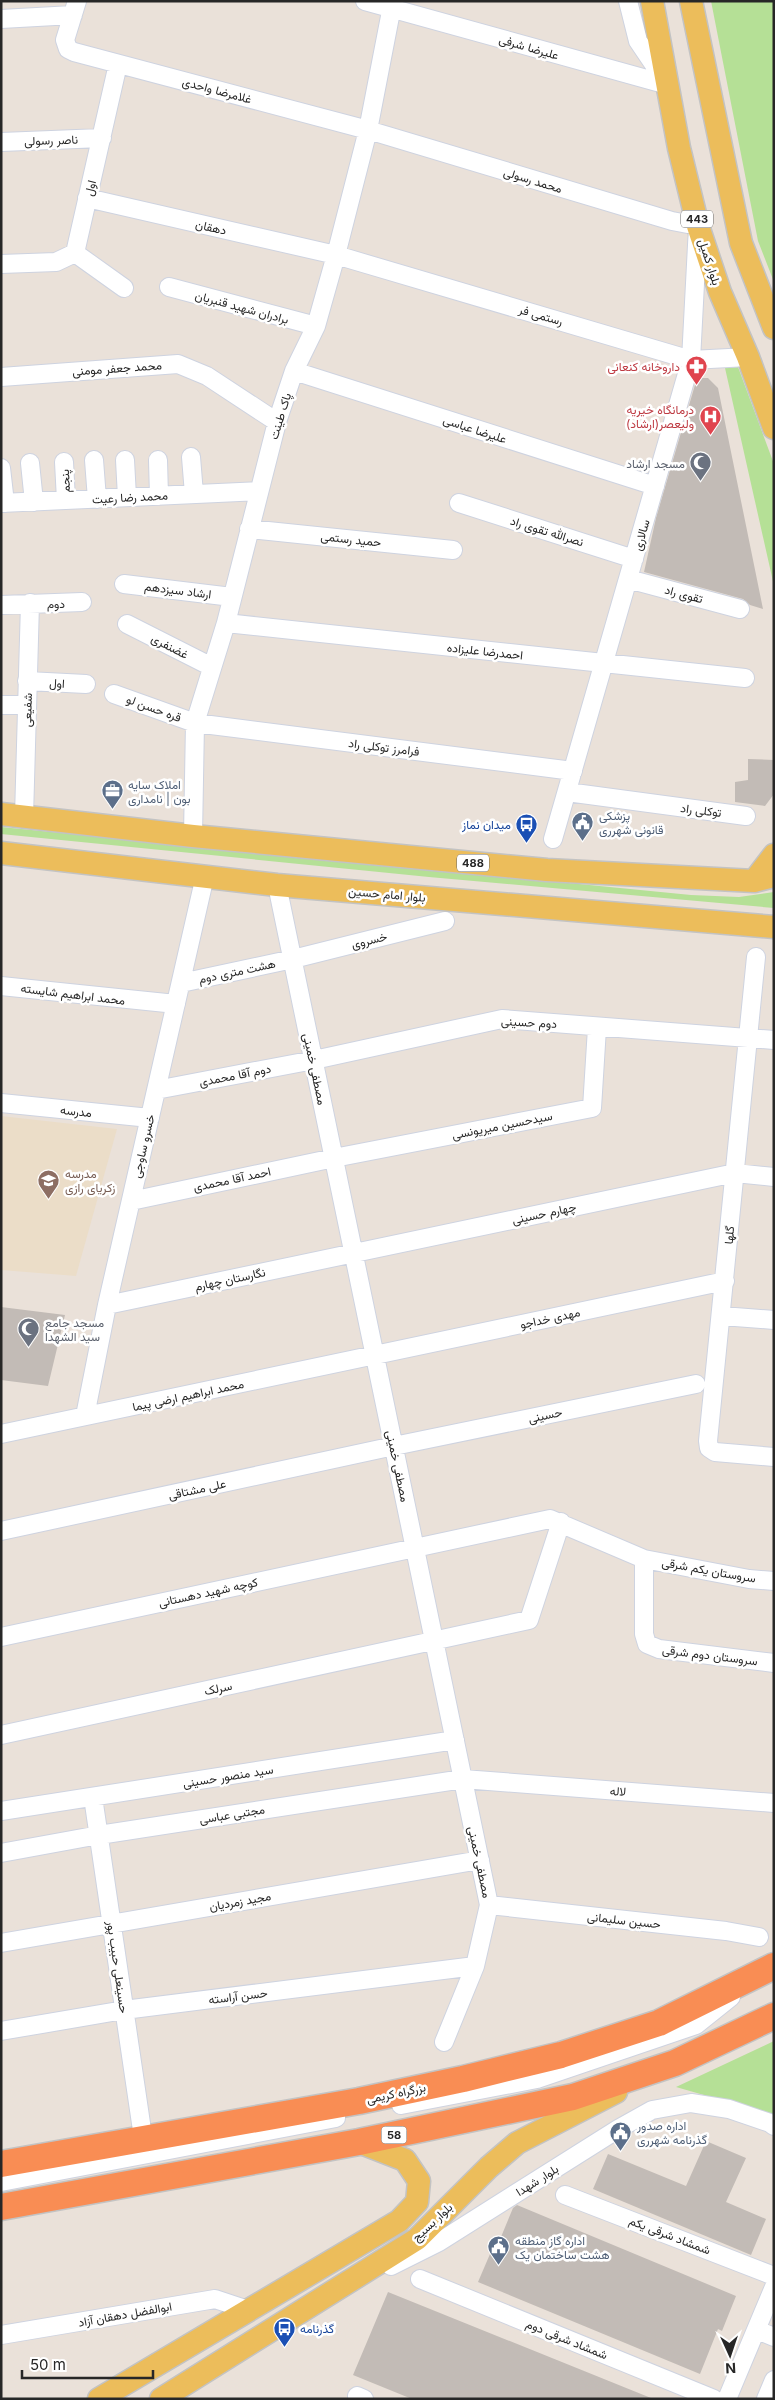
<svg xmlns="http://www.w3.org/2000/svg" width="775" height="2400" viewBox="0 0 775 2400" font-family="Inter,Vazirmatn,sans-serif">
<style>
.education{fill:#ebddc8}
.green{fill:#b5e096}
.building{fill:#c2bbb6}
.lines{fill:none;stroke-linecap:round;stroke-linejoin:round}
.minor-casing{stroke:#ced3e0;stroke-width:20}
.major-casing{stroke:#c3c3c3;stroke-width:25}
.highway-casing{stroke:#c3c3c3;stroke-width:29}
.minor{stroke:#fff;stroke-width:18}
.major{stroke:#ecbd5b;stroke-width:22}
.highway{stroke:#f98d54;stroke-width:26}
.labels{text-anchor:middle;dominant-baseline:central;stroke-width:5;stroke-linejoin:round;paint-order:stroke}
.shield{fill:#fff;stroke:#686868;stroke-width:1}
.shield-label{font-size:11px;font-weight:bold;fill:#272727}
.street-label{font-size:12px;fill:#272727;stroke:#fff}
.health-label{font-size:12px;fill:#be3a42;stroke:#fff;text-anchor:end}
.worship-label{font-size:12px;fill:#5b616d;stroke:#fff;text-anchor:end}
.service-label{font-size:12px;fill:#4e5e75;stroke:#fff;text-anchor:start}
.transit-label{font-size:12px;fill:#164399;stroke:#fff;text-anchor:end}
.education-label{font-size:12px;fill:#785e54;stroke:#fff;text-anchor:start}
</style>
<rect width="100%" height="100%" fill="#eae1d9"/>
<path class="education" d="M1,1116L117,1129L76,1276L1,1270Z"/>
<path class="green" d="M711,1H774V282L758,241Z
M738,367L774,464V586L725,368Z
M1,827L691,895L739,897L774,892V908L429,877L1,834Z
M774,2041V2115L676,2087Z"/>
<path class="building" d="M697,378H708L718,388L763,609L750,605L743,599L644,572L656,518Z
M748,759L774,760V794L765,806L735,802V782L748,780Z
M1,1307L65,1315L48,1386L1,1380Z
M706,2141L746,2158L726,2202L766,2219L751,2255L593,2189L608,2154L686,2186Z
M517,2205L736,2296L722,2331L718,2329L700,2374L478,2282L493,2247L496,2249L513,2208Z
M388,2292L651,2398V2399H412L353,2375Z"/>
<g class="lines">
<defs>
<path id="minor" d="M77,1L65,40L68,49L74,52L368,130L672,221L698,226L691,360L553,839
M365,1L668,85
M628,1L638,41L665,81
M1,19L73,15
M1,142L102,138
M87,198L336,255L691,360L748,357
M75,253L118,64
M75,253L124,288
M1,264L56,262L75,253
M169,287L316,326
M294,371L655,486
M1,377L178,364L207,376L277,422
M191,457L194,494
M94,460L97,499
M125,460L127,497
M158,460L159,496
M64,462L66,500
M30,463L34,502
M1,468L5,503
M1,503L259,491
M459,503L634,559
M249,529L453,550
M628,579L740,609
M124,584L232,597
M1,605L82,602
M226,623L745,678
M127,624L212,667
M27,681L86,684
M114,694L195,723L573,771
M1,705H27
M567,792L746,816
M24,817L30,603
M193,836L195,723L226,623L277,422L294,371L316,326L336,255L368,130L393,1
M277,885L489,1905L475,1966L444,2042
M756,957L708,1441L709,1448L715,1452L774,1457
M181,983L293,959L445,921
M1,986L176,1004
M156,1090L314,1060L502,1019L774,1040
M1,1103L150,1118
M131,1201L334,1158L592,1108L597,1028
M107,1305L735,1173L774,1177
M722,1316L774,1320
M85,1416L107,1305L205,876
M1,1434L725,1281
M1,1531L394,1446L696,1384
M644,1559V1634L647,1644L659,1649L774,1663
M1,1637L550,1519L644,1559L749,1579L774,1581
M1,1735L529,1620L561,1522
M93,1797L143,2137
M1,1811L455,1740
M1,1853L99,1835L463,1779L774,1803
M489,1905L726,1931L759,1937
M1,1943L480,1860
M1,2031L124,2010L475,1966
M401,2105L537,2079L696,2025L731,1997
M1,2182L336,2118
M565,2195L774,2276
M391,2266L439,2242L618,2129L652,2110L691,2103L729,2109L770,2123L774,2126
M420,2279L714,2399
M757,2330L774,2337
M1,2335L215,2299L248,2310
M357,2396L364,2399
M727,2399L774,2287
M766,2399L774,2380"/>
<path id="major" d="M652,1L679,148L698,226L720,292L748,357L774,428
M691,1L741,243L774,328
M1,814L193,836L547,870L754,881L774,876
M1,853L277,885L774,927
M754,881L774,855
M99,2399L399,2221L417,2202L419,2181L405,2160L359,2142
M161,2399L417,2239L489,2167L517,2143L616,2092"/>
<path id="highway" d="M1,2164L359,2101L463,2079L561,2055L659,2023L774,1966
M1,2207L359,2142L573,2097L675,2063L774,2016"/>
</defs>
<use href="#minor" class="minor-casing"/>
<use href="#major" class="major-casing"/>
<use href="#highway" class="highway-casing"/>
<use href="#minor" class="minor"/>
<use href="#major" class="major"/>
<use href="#highway" class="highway"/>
</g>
<defs>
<symbol id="pharmacy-pin" viewBox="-11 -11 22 30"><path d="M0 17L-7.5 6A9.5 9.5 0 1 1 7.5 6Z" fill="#e0444e" stroke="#fff"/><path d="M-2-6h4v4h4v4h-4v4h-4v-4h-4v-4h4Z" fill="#fff"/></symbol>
<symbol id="hospital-pin" viewBox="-11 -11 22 30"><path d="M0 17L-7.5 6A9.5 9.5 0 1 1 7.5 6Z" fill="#e0444e" stroke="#fff"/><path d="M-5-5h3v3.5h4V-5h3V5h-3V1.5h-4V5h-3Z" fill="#fff"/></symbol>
<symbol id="mosque-pin" viewBox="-11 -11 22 30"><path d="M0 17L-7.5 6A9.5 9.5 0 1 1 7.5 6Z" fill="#6b7280" stroke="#fff"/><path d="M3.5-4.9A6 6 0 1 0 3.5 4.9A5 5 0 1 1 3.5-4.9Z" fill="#fff"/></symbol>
<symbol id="office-pin" viewBox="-11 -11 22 30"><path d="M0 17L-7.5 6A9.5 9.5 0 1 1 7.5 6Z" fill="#5c6f8a" stroke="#fff"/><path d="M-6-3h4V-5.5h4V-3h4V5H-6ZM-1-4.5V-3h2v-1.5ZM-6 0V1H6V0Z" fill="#fff"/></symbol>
<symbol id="civic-pin" viewBox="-11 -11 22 30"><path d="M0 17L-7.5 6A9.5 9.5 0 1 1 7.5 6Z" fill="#5c6f8a" stroke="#fff"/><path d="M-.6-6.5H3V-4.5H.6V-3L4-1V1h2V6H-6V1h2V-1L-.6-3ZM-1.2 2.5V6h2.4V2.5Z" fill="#fff"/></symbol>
<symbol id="bus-pin" viewBox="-11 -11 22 30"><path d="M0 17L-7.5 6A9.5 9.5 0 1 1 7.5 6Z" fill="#1a4fb4" stroke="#fff"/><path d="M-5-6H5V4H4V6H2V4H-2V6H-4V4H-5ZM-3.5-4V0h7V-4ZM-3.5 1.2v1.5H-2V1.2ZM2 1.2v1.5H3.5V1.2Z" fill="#fff"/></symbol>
<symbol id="school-pin" viewBox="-11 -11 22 30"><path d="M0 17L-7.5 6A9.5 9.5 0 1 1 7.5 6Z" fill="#8d6e63" stroke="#fff"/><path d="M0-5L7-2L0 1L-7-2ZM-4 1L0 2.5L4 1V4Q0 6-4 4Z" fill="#fff"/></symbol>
</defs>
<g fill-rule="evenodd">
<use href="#pharmacy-pin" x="684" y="354" width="25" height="34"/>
<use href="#hospital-pin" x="698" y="404" width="25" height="34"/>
<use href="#mosque-pin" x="688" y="450" width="25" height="34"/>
<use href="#office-pin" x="100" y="778" width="25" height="34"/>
<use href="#civic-pin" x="570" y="810" width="25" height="34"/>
<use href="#bus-pin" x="514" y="812" width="25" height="34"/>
<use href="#school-pin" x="36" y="1168" width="25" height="34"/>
<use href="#mosque-pin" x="16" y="1316" width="25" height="34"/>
<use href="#civic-pin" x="608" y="2120" width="25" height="34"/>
<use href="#civic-pin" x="486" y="2234" width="25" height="34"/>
<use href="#bus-pin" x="272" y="2316" width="25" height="34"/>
</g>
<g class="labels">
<g class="shield">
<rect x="681" y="210.5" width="32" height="17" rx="4"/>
<rect x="457" y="854.5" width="32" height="17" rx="4"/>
<rect x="381.5" y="2126.5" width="25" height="17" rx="4"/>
</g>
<g class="shield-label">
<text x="697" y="219">443</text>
<text x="473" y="863">488</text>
<text x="394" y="2135">58</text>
</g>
<g class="street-label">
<text transform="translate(529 47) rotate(16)">علیرضا شرفی</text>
<text transform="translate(217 90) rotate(15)">غلامرضا واحدی</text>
<text transform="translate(51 140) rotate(-2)">ناصر رسولی</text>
<text transform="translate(533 180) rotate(17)">محمد رسولی</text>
<text transform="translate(90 188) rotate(-77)">اول</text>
<text transform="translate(211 227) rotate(13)">دهقان</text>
<text transform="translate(710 262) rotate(72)">بلوار کمیل</text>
<text transform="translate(242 307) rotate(15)">برادران شهید قنبریان</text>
<text transform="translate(541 315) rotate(16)">رستمی فر</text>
<text transform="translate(117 368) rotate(-4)">محمد جعفر مومنی</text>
<text transform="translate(280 416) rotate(-73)">پاک طینت</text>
<text transform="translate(475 429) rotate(18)">علیرضا عباسی</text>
<text transform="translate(65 481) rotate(-93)">پنجم</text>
<text transform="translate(130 497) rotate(-3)">محمد رضا رعیت</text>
<text transform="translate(547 531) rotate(17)">نصرالله تقوی راد</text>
<text transform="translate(641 535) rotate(-74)">سالاری</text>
<text transform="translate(351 539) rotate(6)">حمید رستمی</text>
<text transform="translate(178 590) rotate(7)">ارشاد سیزدهم</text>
<text transform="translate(684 594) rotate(15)">تقوی راد</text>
<text x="56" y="603">دوم</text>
<text transform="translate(170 646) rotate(27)">غضنفری</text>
<text transform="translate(485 651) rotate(6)">احمدرضا علیزاده</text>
<text transform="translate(57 683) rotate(3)">اول</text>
<text transform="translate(154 708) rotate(20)">قره حسن لو</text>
<text transform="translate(27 710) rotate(-88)">شفیعی</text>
<text transform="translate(384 747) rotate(7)">فرامرز توکلی راد</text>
<text transform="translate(701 810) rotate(7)">توکلی راد</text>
<text transform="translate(387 894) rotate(5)">بلوار امام حسین</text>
<text transform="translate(369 940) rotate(-14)">خسروی</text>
<text transform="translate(237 971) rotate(-12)">هشت متری دوم</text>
<text transform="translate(73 994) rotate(7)">محمد ابراهیم شایسته</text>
<text transform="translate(529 1022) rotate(3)">دوم حسینی</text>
<text transform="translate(315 1069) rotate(78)">مصطفی خمینی</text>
<text transform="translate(235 1075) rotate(-11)">دوم آقا محمدی</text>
<text transform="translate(76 1111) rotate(6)">مدرسه</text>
<text transform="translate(502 1125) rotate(-11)">سیدحسین میریونسی</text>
<text transform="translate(143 1146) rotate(-77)">خسرو ساوجی</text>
<text transform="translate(232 1179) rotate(-12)">احمد آقا محمدی</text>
<text transform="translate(544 1213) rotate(-12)">چهارم حسینی</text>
<text transform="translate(729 1235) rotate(-85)">گلها</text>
<text transform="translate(230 1279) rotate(-12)">نگارستان چهارم</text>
<text transform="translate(550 1318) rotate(-12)">مهدی خداجو</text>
<text transform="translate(188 1395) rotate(-12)">محمد ابراهیم ارضی پیما</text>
<text transform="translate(545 1415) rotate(-12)">حسینی</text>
<text transform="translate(398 1466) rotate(78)">مصطفی خمینی</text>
<text transform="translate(197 1489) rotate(-12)">علی مشتاقی</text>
<text transform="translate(709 1570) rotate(10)">سروستان یکم شرقی</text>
<text transform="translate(208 1592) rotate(-12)">کوچه شهید دهستانی</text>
<text transform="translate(710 1655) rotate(7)">سروستان دوم شرقی</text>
<text transform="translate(218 1688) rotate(-12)">سرلک</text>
<text transform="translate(228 1776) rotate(-9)">سید منصور حسینی</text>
<text transform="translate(618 1791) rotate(4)">لاله</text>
<text transform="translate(232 1814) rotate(-9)">مجتبی عباسی</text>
<text transform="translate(480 1862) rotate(78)">مصطفی خمینی</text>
<text transform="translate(240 1901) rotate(-10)">مجید زمردیان</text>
<text transform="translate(624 1920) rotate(6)">حسین سلیمانی</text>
<text transform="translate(118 1967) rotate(82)">حسینعلی حبیب پور</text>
<text transform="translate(238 1996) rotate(-7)">حسن آراسته</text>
<text transform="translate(396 2093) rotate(-12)">بزرگراه کریمی</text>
<text transform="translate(537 2180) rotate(-32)">بلوار شهدا</text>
<text transform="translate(432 2222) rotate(-43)">بلوار بسیج</text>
<text transform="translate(670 2235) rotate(21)">شمشاد شرقی یکم</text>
<text transform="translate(125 2314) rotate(-10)">ابوالفضل دهقان آزاد</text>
<text transform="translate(567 2339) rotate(22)">شمشاد شرقی دوم</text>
</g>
<g class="health-label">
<text x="680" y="366">داروخانه کنعانی</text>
<text x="694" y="409">درمانگاه خیریه<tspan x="694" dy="14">ولیعصر(ارشاد)</tspan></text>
</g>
<g class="worship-label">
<text x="685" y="463">مسجد ارشاد</text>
<text x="45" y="1322" text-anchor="start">مسجد جامع<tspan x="45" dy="14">سید الشهدا</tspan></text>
</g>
<g class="service-label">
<text x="128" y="784">املاک سایه<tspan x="128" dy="14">بون | نامداری</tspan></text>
<text x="599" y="815">پزشکی<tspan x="599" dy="14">قانونی شهرری</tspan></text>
<text x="637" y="2125">اداره صدور<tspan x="637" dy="14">گذرنامه شهرری</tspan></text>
<text x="515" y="2240">اداره گاز منطقه<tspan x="515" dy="14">هشت ساختمان یک</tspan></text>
</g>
<g class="transit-label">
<text x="511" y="824">میدان نماز</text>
<text x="300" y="2328" text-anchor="start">گذرنامه</text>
</g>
<g class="education-label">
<text x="65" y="1173">مدرسه<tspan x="65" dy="14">زکریای رازی</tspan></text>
</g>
</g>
<rect width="775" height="2400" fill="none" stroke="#272727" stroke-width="5"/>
<g transform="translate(730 2355) rotate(177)" stroke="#ffffff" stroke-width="4" paint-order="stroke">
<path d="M0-4L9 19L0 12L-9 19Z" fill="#272727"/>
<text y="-8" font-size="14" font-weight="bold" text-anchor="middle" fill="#272727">N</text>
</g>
<path d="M22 2370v8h131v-8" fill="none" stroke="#272727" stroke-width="2.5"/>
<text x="30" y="2370" font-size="15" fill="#272727" stroke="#ffffff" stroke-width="4" paint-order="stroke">50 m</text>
</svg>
